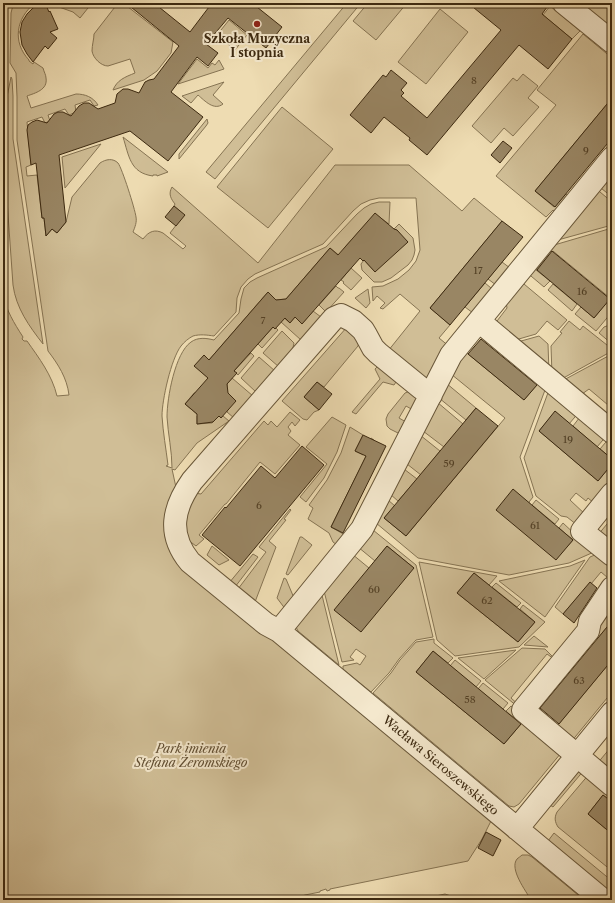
<svg xmlns="http://www.w3.org/2000/svg" width="615" height="903" viewBox="0 0 615 903" font-family="'Libre Caslon Text',serif">
<style>
.green{fill:#d0be96;stroke:#867453}
.building{fill:#998664;stroke:#3c2910}
.lines{fill:none;stroke-linecap:round;stroke-linejoin:round}
.minor-casing{stroke:#685638;stroke-width:24}
.minor{stroke:#f4e8cd;stroke-width:22}
.poi-dot{fill:#8f2418;stroke:#f4e8cd;stroke-width:1.5}
.labels{text-anchor:middle;dominant-baseline:central;stroke-width:4;stroke-linejoin:round;paint-order:stroke}
.number-label{font-size:10px;fill:#534025}
.poi-label{font-size:12px;font-weight:bold;fill:#3c2910;stroke:#f4e8cd}
.park-label{font-size:12px;font-style:italic;fill:#614e32;stroke:#f4e8cd}
.street-label{font-size:12px;fill:#3c2910;stroke:#f4e8cd}
</style>
<rect width="100%" height="100%" fill="#eedcb2"/>
<filter id="stains"><feTurbulence type="fractalNoise" baseFrequency=".005" numOctaves="4"/><feColorMatrix values="0 0 0 0 .2 0 0 0 0 .09 0 0 0 0 .02 0 0 0 .5 -.17"/></filter>
<radialGradient id="worn" r=".72"><stop offset=".6" stop-color="#630" stop-opacity="0"/><stop offset="1" stop-color="#630" stop-opacity=".3"/></radialGradient>
<path class="green" d="M18,3H35C16,18 12,42 29,60V61L33,64L34,62L43,68C44,72 46,75 46,78C48,90 35,93 27,96L31,108L76,94C85,94 93,97 98,105L94,106L90,100L75,105L76,112L69,115L65,109L48,115L50,121L45,123L42,117L27,122L31,165L26,167L27,176L37,175L42,218H44L46,236L52,229L57,233L66,222L72,197L100,163C106,159 113,158 118,163C122,168 135,209 136,217C137,222 135,227 133,232L143,239C149,231 155,229 163,233L183,249L186,246L170,233L184,215L174,206L175,204C171,199 168,194 172,187L258,263L335,165H409L462,211L474,198L502,221L430,308L450,325L439,338L450,347L423,384L388,351L420,311L400,294L383,309L380,308L385,303L377,296L373,301L372,287L383,286L398,279L409,270L416,261L420,250L416,198H379L370,200L361,204L353,211L323,244L255,274L248,279L241,287L237,298L236,312L214,336C207,335 200,334 193,336C189,338 184,342 181,346C171,359 162,400 162,416C163,432 166,449 168,465L166,466L172,468C172,451 168,434 167,417C167,398 175,353 191,342C198,337 206,338 214,340L239,313L241,299L244,288L250,282L257,278L326,247L357,214L364,208L371,204L379,202H390L389,224L375,214L345,247L340,256L330,248L286,299L276,300L267,293L209,360L204,356L195,366L208,378V388L194,393L185,404L198,415L197,416V424L211,423H212L219,416L221,418L223,416L229,421L197,443L175,470L172,469L177,492L169,531L492,819L482,839L468,861L330,889V890L327,891L326,889L320,891V892L305,895L292,900H3V294C6,310 14,323 23,337L22,339L24,341H27C39,358 52,375 57,396L69,395C67,378 58,364 48,351L17,140V97L16,73L10,63L11,13L13,5H14L15,7L19,5Z
M60,3H92L80,18L73,12L59,7Z
M118,3H123L173,42L171,53L157,71L144,80L113,90C117,80 125,77 135,73L130,59L108,66C101,66 93,58 92,51C92,45 94,39 94,34Z
M347,3H361L215,179L206,172Z
M368,3H407L376,40L353,21Z
M568,3H612V38Z
M550,6L580,31L572,39L543,15Z
M440,9L468,32L426,84L398,62Z
M229,20L247,35L235,50L217,35Z
M583,34L612,58V98L535,191L554,207L566,194L573,199L559,215L553,210L546,217L496,176L556,105L537,90Z
M197,59L208,68L212,63L215,65L219,60L224,69L178,84Z
M523,74L538,86L528,98L539,107L513,136L504,128L491,143L472,126L513,78L517,81Z
M11,77L12,79L13,96V139L43,344C29,326 16,308 13,285L6,186L3,158V114L8,92Z
M224,82L213,95L223,104C214,111 205,101 198,95L191,103L182,96Z
M282,107L333,149L268,228L217,187Z
M207,119L208,123L206,126L179,159V154Z
M123,137L168,172L157,176V175H153V176C130,173 129,156 123,137Z
M101,144L65,188L62,157Z
M612,165V197L596,184Z
M594,187L612,202V225L547,243Z
M399,224L413,238L415,250L414,255L412,260L408,265L391,278L382,282H374L362,270L361,264L364,260L375,272L397,230L394,229L393,230Z
M612,228V312L596,331L575,314L581,307L594,318L610,298L553,251L536,270L550,281L544,287L525,271L544,248Z
M502,262L514,271L500,288L488,279Z
M351,268L362,278L351,290L343,283L344,282L341,280Z
M518,279L567,320L558,330L547,321L536,334L512,341L496,324L497,321L507,308L505,295Z
M485,283L497,293L477,316L465,307Z
M553,284L577,304L572,311L548,290Z
M336,286L338,288H339L344,292L326,312L319,305Z
M368,289L370,303L366,308L355,298Z
M313,311L321,317L301,340L281,322L284,318L290,323L295,317L302,324Z
M569,321L580,330L583,326L612,349V351L558,381L552,375L551,346L562,333L560,332Z
M612,324V344L599,333L604,327Z
M273,327L275,329L276,328L278,330L262,348L258,344Z
M347,327L359,342L358,346L324,387L317,382L304,397L319,410L314,412L307,420L303,419L282,401Z
M282,331L294,343L292,352L279,367L263,353Z
M539,336L548,344L549,372L514,343Z
M462,349L524,400L543,377L548,382L520,457L533,497L529,502L556,559L573,540L559,528L563,523L594,552L569,563L509,575L418,558L376,523L388,500L395,506L384,518L406,536L505,418L451,374Z
M251,353L254,356L238,375L234,371Z
M612,354V400L608,405L589,389L578,397L560,382Z
M259,357L275,371L256,392L241,378Z
M379,365L396,382L394,385L383,382L356,414L352,412L380,379L375,369Z
M232,378L253,396L234,418L227,412V384Z
M446,383L476,408L466,420L439,398Z
M549,390L580,411L569,424L555,412L539,431L598,481L612,464V483L595,504L588,498L586,501L576,493L570,500L586,515L577,525L567,517L561,516L536,496L524,458Z
M410,391L413,393L418,401L413,410L406,406L399,418L406,422L400,434L390,429L387,426L386,419L388,414L405,393Z
M437,402L463,424L444,447L423,431Z
M290,412L300,420L295,426L292,422L288,427L291,431L288,435L300,445L275,474L260,462L226,504H225L199,535L204,539L196,546L188,540L185,525L186,516L194,493L201,494L264,421L268,425L271,421L277,427Z
M583,413L608,434L597,447L573,426Z
M332,417L346,425L337,452L324,478L306,502L300,497L327,464L306,447Z
M350,427L363,435L355,451L363,455L371,438L374,440L331,527L345,535L337,545L333,542L329,533L308,519L313,508L309,505L327,480L341,453Z
M420,435L440,451L421,475L407,464Z
M611,436L612,437V459L600,449Z
M404,469L417,479L398,501L390,494Z
M536,500L559,519L555,524L532,505Z
M290,509L291,510L284,519L286,520L269,541L276,547L255,602L238,589L266,552L259,547Z
M612,518V535L605,543L597,536Z
M373,530L416,565L433,637L416,640L399,659L389,673L371,692L343,669V666L357,663L360,665L366,656L356,649L350,657L354,660L342,662L323,587L352,554L369,568H414L387,546L375,561L358,547Z
M300,537H302L312,545L288,575L286,574Z
M212,546L229,560L219,565L207,555Z
M253,554L258,557L235,587L229,583Z
M597,554L612,566V573L608,578L601,572L591,584L590,583L563,614L555,607L590,557Z
M585,560L545,617L499,581L570,566Z
M419,562L497,576L489,585L474,573L457,593L518,642L535,622L520,609L523,605L545,622L519,647L455,656L437,640Z
M284,578L286,579L294,598L286,610L277,598Z
M496,583L521,603L517,607L492,587Z
M321,591L339,665L298,631L296,627Z
M612,611V621L598,638L593,633Z
M534,636L548,647L524,645Z
M434,639V643L453,658L448,663L433,651L416,672L504,744L521,724L506,711L511,706L535,726L561,753L519,804L514,807L509,806L373,693L391,673L400,660L416,642Z
M522,648L545,649L554,658V659L547,654L511,698L520,706L518,707L485,680Z
M516,650L484,679L458,658Z
M455,660L481,681L476,687L450,666Z
M612,660V692L571,742L537,709L545,692L550,696L538,710L557,726Z
M483,683L508,703L503,709L478,689Z
M611,747H612V769L607,774L596,765Z
M585,769L553,807L547,803L574,770Z
M590,773L612,792V802L603,795L588,814L612,834V871L558,827C555,822 554,818 557,812Z
M554,833L612,881V896L548,841Z
M522,855H528L532,857L584,900H531C526,891 509,869 517,859C518,858 521,856 522,855Z
M445,894L451,896L454,900H417Z"/>
<path class="building" d="M40,3H45L49,12L50,11L58,29L50,32L57,38L48,49L45,46L33,62L27,54L22,45L20,32L22,22L27,14L33,8Z
M126,3H154L190,32L212,3H252L282,27L266,48L228,18L206,44L218,53L208,66L197,57L171,92L203,117L168,161L130,131L59,155L66,222L57,233L52,229L46,236L44,218H42L36,163L31,165L27,130L28,125L32,122L37,120L47,123L54,114L58,112H63L71,116L79,106L84,103H89L98,109L115,103L117,94L123,89H128L139,93L145,82L149,80L154,79L179,46Z
M468,3H550L542,14L572,39L548,69L519,45L427,155L409,140L410,138L384,117L371,133L350,115L383,75L386,77L391,70L407,83L401,90L404,93L401,96L427,118L501,30Z
M612,98V138L555,207L535,191Z
M503,141L512,148L500,163L491,155Z
M174,206L185,215L176,226L165,217Z
M375,213L394,229L397,230L408,242L375,272L364,260L363,261L360,258L302,324L295,317L290,323L285,318L275,329L273,327L234,371L237,373L227,384L228,393L236,401L221,418L219,416L213,422L197,424V414L185,404L208,378L194,366L204,355L209,360L268,292L276,300L286,299L330,248L338,255Z
M502,221L523,237L450,325L430,308Z
M552,251L610,299L594,318L537,270Z
M481,339L537,385L524,400L468,354Z
M317,382L332,394L319,410L304,397Z
M476,408L498,426L406,536L384,518Z
M555,411L612,459V464L598,481L539,431Z
M363,435L386,446L343,533L331,527L366,456L355,451Z
M302,446L324,465L240,566L202,535L225,507L226,508L261,466L275,478Z
M513,489L573,540L556,560L496,510Z
M387,546L414,568L361,632L334,610Z
M474,573L535,622L518,642L457,593Z
M590,582L597,588L578,617L574,623L563,614Z
M612,621V660L559,724L540,708Z
M433,651L521,724L504,744L416,672Z
M603,795L612,802V834L588,814Z
M486,832L501,840L493,856L478,848Z"/>
<g class="lines">
<defs>
<path id="minor" d="M564,3L612,42
M479,321L612,432
M431,395L421,388L378,353L373,348L366,335L363,330L353,321L341,315L334,318L192,481C173,508 167,534 190,562L266,624L279,631L603,900
M612,494L582,531L612,555
M612,588L590,621L588,631L523,710L612,785
M279,631L362,529L451,355L612,158
M517,829L612,713"/>
</defs>
<use href="#minor" class="minor-casing"/>
<use href="#minor" class="minor"/>
</g>
<circle class="poi-dot" cx="257" cy="24" r="4"/>
<g class="labels">
<g class="number-label">
<text x="474" y="80">8</text>
<text x="586" y="150">9</text>
<text x="478" y="270">17</text>
<text x="582" y="291">16</text>
<text x="263" y="320">7</text>
<text x="568" y="439">19</text>
<text x="449" y="463">59</text>
<text x="259" y="505">6</text>
<text x="535" y="525">61</text>
<text x="374" y="589">60</text>
<text x="487" y="600">62</text>
<text x="579" y="680">63</text>
<text x="470" y="699">58</text>
</g>
<g class="poi-label">
<text x="257" y="38">Szkoła Muzyczna<tspan x="257" dy="14">I stopnia</tspan></text>
</g>
<g class="park-label">
<text x="191" y="748">Park imienia<tspan x="191" dy="14">Stefana Żeromskiego</tspan></text>
</g>
<g class="street-label">
<text transform="translate(441 765) rotate(40)">Wacława Sieroszewskiego</text>
</g>
</g>
<rect width="615" height="903" fill="none" stroke="#eedcb2" stroke-width="16"/>
<rect x="4" y="4" width="607" height="895" fill="none" stroke="#3c2910" stroke-width="2"/>
<rect x="8" y="8" width="599" height="887" fill="none" stroke="#3c2910"/>
<rect width="100%" height="100%" filter="url(#stains)"/>
<rect width="100%" height="100%" fill="url(#worn)"/>
</svg>
